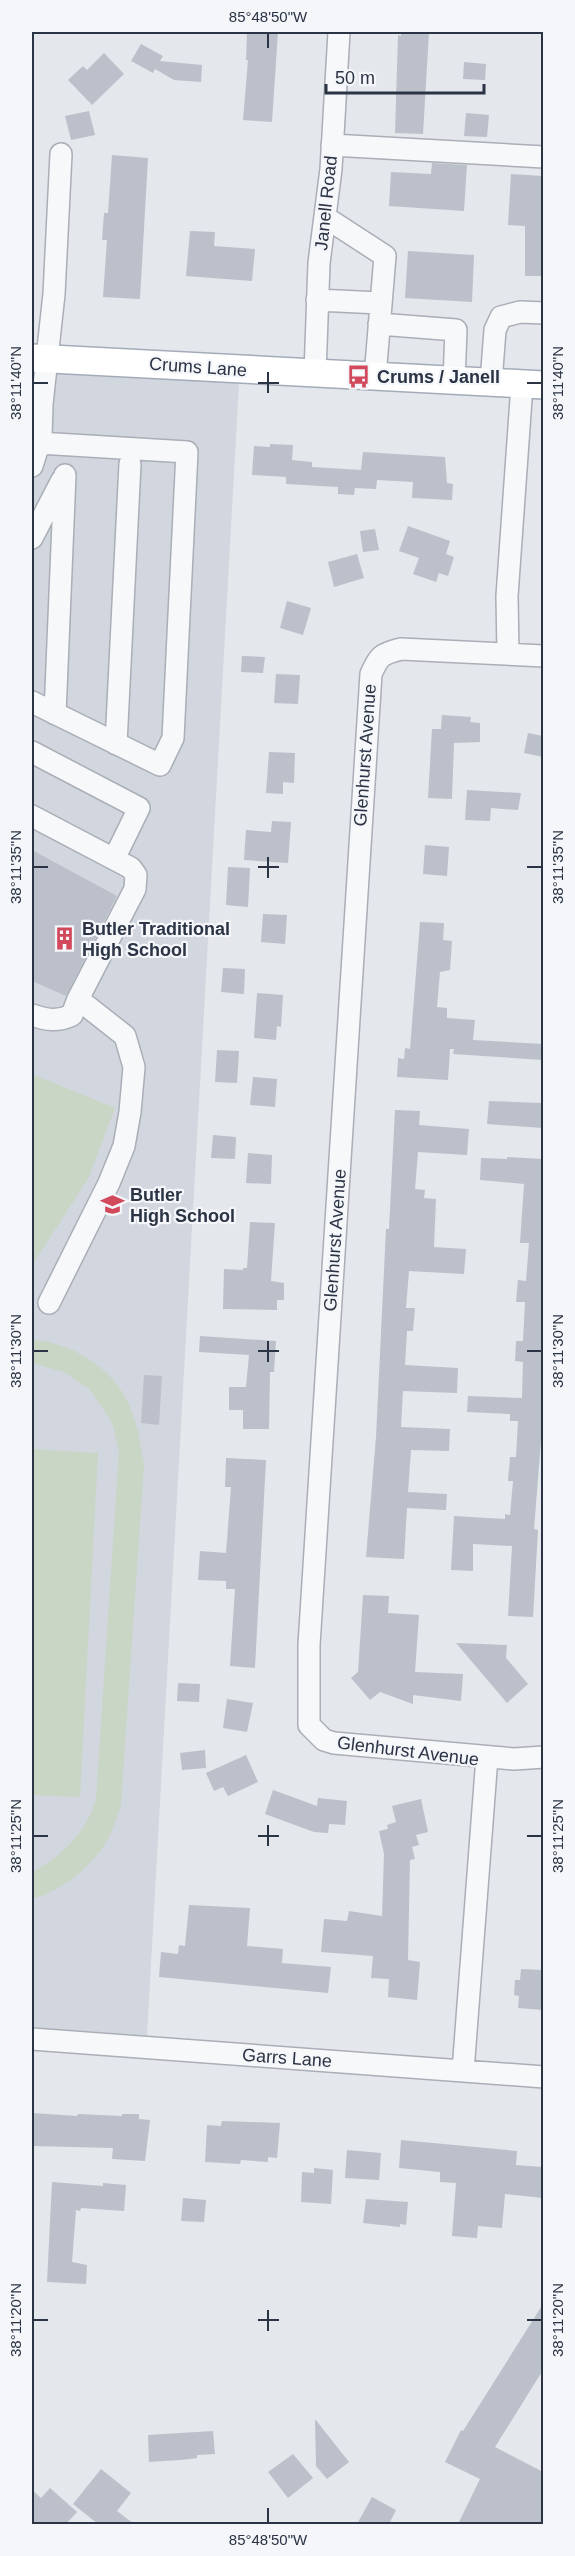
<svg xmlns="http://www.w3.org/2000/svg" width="575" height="2556" viewBox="0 0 575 2556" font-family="Helvetica,sans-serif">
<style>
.built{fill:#d2d6de}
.green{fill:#c9d6c5}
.building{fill:#bbc0ca}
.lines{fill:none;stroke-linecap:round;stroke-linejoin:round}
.minor-casing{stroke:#a9aeb7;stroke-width:24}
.major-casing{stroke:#a3abb8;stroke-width:30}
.minor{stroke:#f7f8fa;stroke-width:21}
.major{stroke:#fff;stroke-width:27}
.ticks{fill:none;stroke:#2b3445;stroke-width:2}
.labels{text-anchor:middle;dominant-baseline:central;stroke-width:4.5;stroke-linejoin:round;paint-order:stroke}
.street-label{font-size:18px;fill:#2b3445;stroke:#f4f6f9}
.poi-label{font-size:18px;font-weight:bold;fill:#2b3445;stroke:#f4f6f9;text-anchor:start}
.neatline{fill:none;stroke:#2b3445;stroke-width:2}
.ticks-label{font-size:15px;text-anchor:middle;fill:#2b3445}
</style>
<rect width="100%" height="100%" fill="#e4e7ec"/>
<path class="built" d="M32,373L239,383L147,2036L32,2027Z"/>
<path class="green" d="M32,1074L115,1108L88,1179L32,1265Z
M32,1340C77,1343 121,1373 134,1418C139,1433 141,1449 144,1464L121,1804C118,1814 115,1825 110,1835C96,1864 62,1891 32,1899V1872C62,1856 86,1833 96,1800L119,1451L112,1422L89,1389L64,1372L32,1363Z
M32,1449L98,1453L80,1797L32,1795Z"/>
<path class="building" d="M247,32H278L272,122L243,120L248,60H246Z
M401,32H429L423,134L395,133L398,35L401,36Z
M141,44L163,56L160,61L202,65L201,82L174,80L155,69L153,73L131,61Z
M104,53L124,74L92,105L68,80L83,66L87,70Z
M464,62L486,64L485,80L463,79Z
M89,111L95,135L71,140L65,116Z
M466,113L489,115L487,137L464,136Z
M112,155L148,158L140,299L103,297L107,240H102L104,213H108Z
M432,163L467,165L464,211L389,206L391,172L431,174Z
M511,174L543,176V276H525V226L508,225Z
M190,231L215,232L214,246L255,249L252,281L186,276Z
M408,251L474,255L472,302L405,298Z
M270,444L293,445L292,460L312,462V467L361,470L363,452L445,457L447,483L453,484L452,500L412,498L413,482L377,480L376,489L355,488L354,495L338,494V487L286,484V477L252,475L254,446L270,447Z
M408,526L450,541L446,554L454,557L448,576L439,573L436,582L413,574L419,558L399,551Z
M375,529L379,550L363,552L360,531Z
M357,554L364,578L334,587L328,562Z
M287,601L311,608L303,635L280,628Z
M242,656L265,657L263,673L241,672Z
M276,674L300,675L298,704L274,703Z
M442,715L471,717L470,722L480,723V742L454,743L452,799L428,798L432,729H441Z
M528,733L543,736V757L524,753Z
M269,752L295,753L294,783L283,782V794L266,793Z
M467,790L521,793L518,810L491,808L490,821L465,820Z
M272,821L291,822L288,863L244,860L246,830L271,832Z
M425,845L449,847L447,876L423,874Z
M32,850L117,896L66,996L32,981Z
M228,867L250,868L248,907L226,905Z
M263,914L287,915L285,944L261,942Z
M420,922L444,923L443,940L452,941L450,970L440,972L437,1007L447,1008V1018L475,1020L473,1040L543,1044V1060L453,1054L454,1049H450L448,1080L397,1077L398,1058L404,1059L405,1048L410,1049Z
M223,968L245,969L244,994L221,992Z
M257,993L283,995L281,1027L277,1026L276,1040L254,1038Z
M217,1050L239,1051L237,1083L215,1082Z
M253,1077L277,1079L275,1107L250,1105Z
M489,1101L543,1103V1128L487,1124Z
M395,1110L420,1111L419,1125L469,1129L467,1155L418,1152L415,1189L425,1190L424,1198L436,1199L434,1247L466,1249L464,1274L409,1271L406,1308H415L413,1331H407L405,1365L458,1368L457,1393L403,1391L401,1427L450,1429L449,1451L411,1450L408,1492L447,1494L446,1510L407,1508L404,1559L366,1557L376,1437L386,1229H389Z
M213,1135L236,1137L235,1159L211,1158Z
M248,1153L272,1155L271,1184L246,1183Z
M507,1157L543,1159V1416L534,1529L538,1530L533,1617L508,1616L512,1546L473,1544V1571L451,1570L454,1516L505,1519V1514L510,1515L513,1481H508L510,1457H516L518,1421H510V1414L467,1412L468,1396L522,1398L523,1362L515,1361L516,1341H523L525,1302H516L518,1280L526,1281L529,1243H520L524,1184L480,1180L481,1158L507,1159Z
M250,1222L275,1223L271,1281L284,1283V1300H277V1310L223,1309L224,1269L243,1270V1268H247Z
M200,1336L276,1341L274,1372H270L269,1429H243V1410H229V1387H246L249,1355L199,1352Z
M144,1375L162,1376L159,1425L141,1423Z
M226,1458L266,1460L255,1668L230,1666L235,1589H226V1581L198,1580L200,1551L226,1553L231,1487H225Z
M363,1595L389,1596L388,1613L419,1615L415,1672L463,1674L461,1701L413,1695V1704L380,1692L370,1700L351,1678L358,1672Z
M456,1643L507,1645L506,1658L528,1684L507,1703Z
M178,1683L200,1684L199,1702L177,1701Z
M227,1699L253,1703L247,1732L223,1728Z
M205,1750L206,1768L182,1770L180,1753Z
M246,1755L258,1782L228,1796L223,1787L214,1791L206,1773Z
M273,1790L317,1806L318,1798L347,1801L345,1825L329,1824L328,1833L314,1832L265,1814Z
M421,1799L428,1832L416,1835L419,1845L412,1847L415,1859L410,1860L408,1960L420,1962L417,2000L388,1997L389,1979L371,1978L373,1956L321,1952L324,1919L347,1921L349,1911L382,1916L384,1854L379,1831L388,1829L387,1825L396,1822L392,1806Z
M189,1905L250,1908L247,1946L283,1949L282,1963L331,1967L328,1993L159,1977L161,1952L178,1954L179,1945L185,1946Z
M521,1969L543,1970V2010L518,2008L519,1996L514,1995L515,1980H520Z
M32,2113L77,2116L78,2114L122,2116V2114H139V2119L150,2120L145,2161L112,2159L113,2148L32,2146Z
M222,2121L280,2123L277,2158L268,2157V2162L241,2160L240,2164L205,2162L207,2125L221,2126Z
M401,2140L517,2151L516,2165L543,2167V2198L505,2194L502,2228L478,2226L477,2238L452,2236L456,2183L440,2182V2172L399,2168Z
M347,2150L381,2153L379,2180L345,2178Z
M314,2168L333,2170L331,2204L301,2202L302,2172L314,2173Z
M52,2182L103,2186V2183L126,2185L124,2211L81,2208L80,2211L76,2210L72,2262L87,2265L86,2284L47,2282Z
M183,2198L206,2200L204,2222L181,2221Z
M366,2199L408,2202L406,2225L400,2224V2227L363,2223Z
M543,2304V2370L495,2447L543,2472V2524H458L480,2479L445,2462L461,2430L463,2431Z
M315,2419L349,2462L327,2479L316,2466Z
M213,2431L215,2454L197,2455V2458L181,2460L149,2462L148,2435Z
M293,2454L313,2478L288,2498L268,2472Z
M101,2469L131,2493L117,2511L134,2524H98L73,2504Z
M50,2488L77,2512L66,2524H32V2490L41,2498Z
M372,2497L396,2510L389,2524H357Z"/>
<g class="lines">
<defs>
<path id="minor" d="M332,145L544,157
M325,217L385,256L375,377
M317,300L380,303
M379,324L456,330L454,381
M315,374L319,263L331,169L339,32
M491,382L495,330L501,317L520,312L544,313
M32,466L41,437L42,404L54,294L61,154
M32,538L62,480
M508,654L507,596L522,385
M544,656L401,649C381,654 379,656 371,674L309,1645V1725L324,1740L334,1743L514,1759L544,1757
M32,702L160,765L173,738L187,452L39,443
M55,714L65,475
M116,744L130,464
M32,752L139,808L114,859
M32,816L131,868L136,875L135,889L78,999
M32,1015C46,1020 58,1022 72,1015L78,999L125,1036L134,1067L130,1112L124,1146L109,1183L49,1303
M32,2039L544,2077
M463,2071L487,1757"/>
<path id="major" d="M32,358L544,385"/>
</defs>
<use href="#minor" class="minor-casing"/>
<use href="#major" class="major-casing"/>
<use href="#minor" class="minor"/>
<use href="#major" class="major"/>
</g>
<path class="ticks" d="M268,33V48M268,372V393M33,383H48M258,383H279M527,383H542M268,857V878M33,867H48M258,867H279M527,867H542M268,1341V1362M33,1351H48M258,1351H279M527,1351H542M268,1825V1846M33,1836H48M258,1836H279M527,1836H542M268,2310V2331M33,2320H48M258,2320H279M527,2320H542M268,2508V2523"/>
<defs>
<symbol id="bus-bare" viewBox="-9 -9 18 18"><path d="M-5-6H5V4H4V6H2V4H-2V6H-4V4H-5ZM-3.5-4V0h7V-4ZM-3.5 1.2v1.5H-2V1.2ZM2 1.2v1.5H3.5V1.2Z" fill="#d1495b" stroke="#f4f6f9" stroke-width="2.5" paint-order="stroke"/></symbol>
<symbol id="building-bare" viewBox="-9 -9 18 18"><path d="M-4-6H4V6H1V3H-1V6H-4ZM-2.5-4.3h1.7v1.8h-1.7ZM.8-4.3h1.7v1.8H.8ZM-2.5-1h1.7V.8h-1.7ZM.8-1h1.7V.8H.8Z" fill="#d1495b" stroke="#f4f6f9" stroke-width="2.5" paint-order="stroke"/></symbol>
<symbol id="school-bare" viewBox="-9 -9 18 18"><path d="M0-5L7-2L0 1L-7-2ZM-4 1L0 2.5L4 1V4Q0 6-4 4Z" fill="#d1495b" stroke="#f4f6f9" stroke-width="2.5" paint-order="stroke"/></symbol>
</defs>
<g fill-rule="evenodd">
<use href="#bus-bare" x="342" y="360" width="33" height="33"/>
<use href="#building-bare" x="48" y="922" width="33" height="33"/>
<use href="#school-bare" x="96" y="1188" width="33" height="33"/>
</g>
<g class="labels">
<g class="street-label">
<text transform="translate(326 203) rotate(-84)">Janell Road</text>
<text transform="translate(198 367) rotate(4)">Crums Lane</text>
<text transform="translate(365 755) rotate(-86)">Glenhurst Avenue</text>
<text transform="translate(335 1240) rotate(-86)">Glenhurst Avenue</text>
<text transform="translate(408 1751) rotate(7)">Glenhurst Avenue</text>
<text transform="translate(287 2058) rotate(4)">Garrs Lane</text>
</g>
<g class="poi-label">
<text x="377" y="377">Crums / Janell</text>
<text x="82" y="929">Butler Traditional<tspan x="82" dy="21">High School</tspan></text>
<text x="130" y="1195">Butler<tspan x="130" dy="21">High School</tspan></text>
</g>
</g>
<rect width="575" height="2556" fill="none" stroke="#f4f6f9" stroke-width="66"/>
<path d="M326 84v9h158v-9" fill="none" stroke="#2b3445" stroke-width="3"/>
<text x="335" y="84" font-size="18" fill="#2b3445" stroke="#f4f6f9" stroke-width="4.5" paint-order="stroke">50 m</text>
<rect x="33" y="33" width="509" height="2490" class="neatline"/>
<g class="ticks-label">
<text x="268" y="22">85°48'50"W</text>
<text transform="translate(16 383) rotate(-90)" y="5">38°11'40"N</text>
<text transform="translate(558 383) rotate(-90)" y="5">38°11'40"N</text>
<text transform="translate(16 867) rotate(-90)" y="5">38°11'35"N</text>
<text transform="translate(558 867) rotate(-90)" y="5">38°11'35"N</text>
<text transform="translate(16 1351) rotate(-90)" y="5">38°11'30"N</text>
<text transform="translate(558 1351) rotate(-90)" y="5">38°11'30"N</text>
<text transform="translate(16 1836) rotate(-90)" y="5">38°11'25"N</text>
<text transform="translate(558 1836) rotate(-90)" y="5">38°11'25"N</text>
<text transform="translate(16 2320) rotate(-90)" y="5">38°11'20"N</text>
<text transform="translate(558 2320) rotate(-90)" y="5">38°11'20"N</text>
<text x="268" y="2545">85°48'50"W</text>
</g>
</svg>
